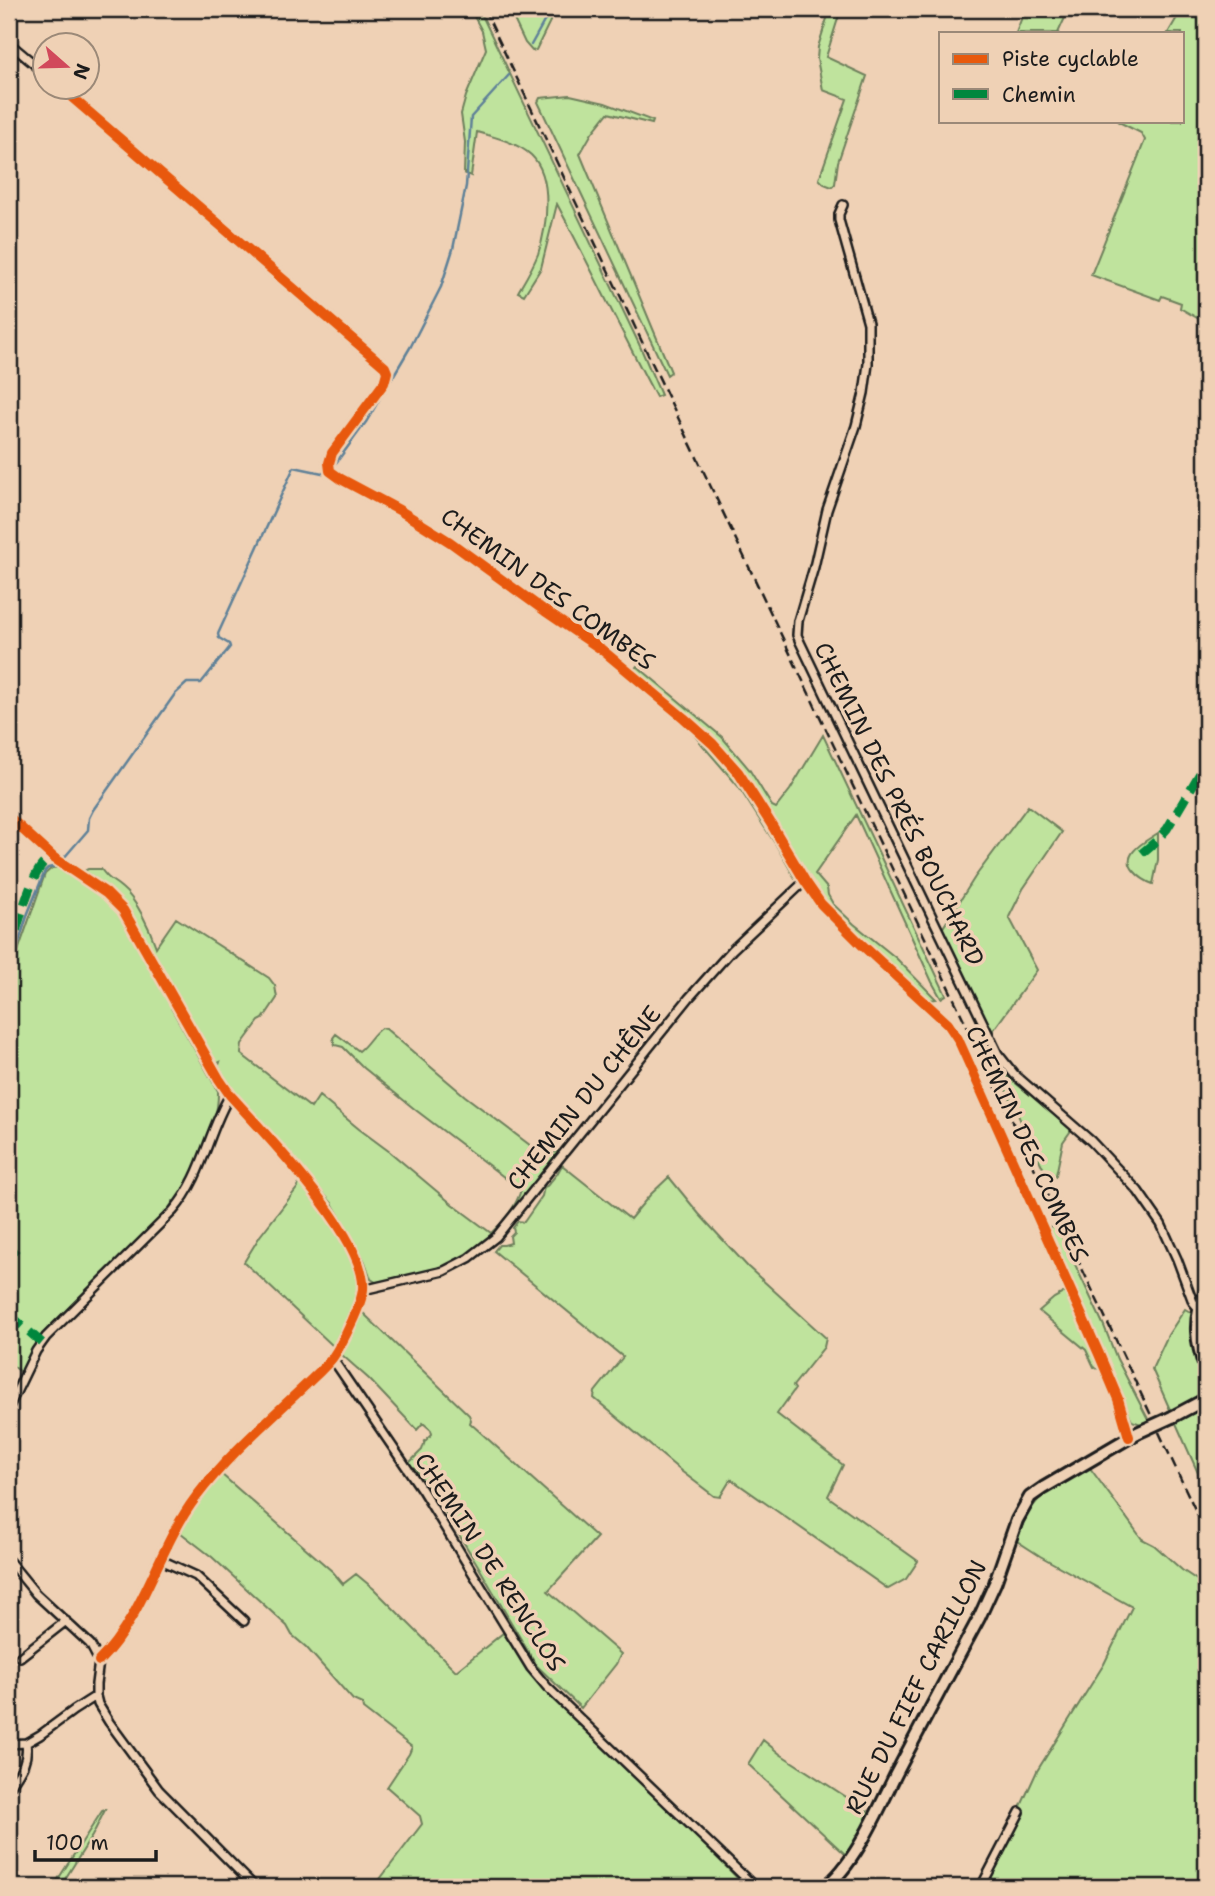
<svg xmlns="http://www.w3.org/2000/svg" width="1215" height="1896" viewBox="0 0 1215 1896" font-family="'Shantell Sans',sans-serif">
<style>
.green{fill:#bfe39d;stroke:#6e805c;stroke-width:2}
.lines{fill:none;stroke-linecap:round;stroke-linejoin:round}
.stream{stroke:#5f8198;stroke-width:2.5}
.street-casing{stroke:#1c1c1c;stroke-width:12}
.secondary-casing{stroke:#1c1c1c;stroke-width:16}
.street{stroke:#efd1b5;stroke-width:7}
.secondary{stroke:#efd1b5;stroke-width:10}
.rail{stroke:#1c1c1c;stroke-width:2.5;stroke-dasharray:10 5;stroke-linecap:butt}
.secondary-bridge-casing{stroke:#1c1c1c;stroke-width:16;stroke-linecap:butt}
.secondary-bridge{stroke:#efd1b5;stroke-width:10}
.quiet{stroke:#00873e;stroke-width:9;stroke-dasharray:18 9;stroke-linecap:butt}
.cycleway-casing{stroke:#efd1b5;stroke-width:15}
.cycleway{stroke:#e8590c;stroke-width:10}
.labels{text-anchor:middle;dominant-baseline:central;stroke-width:7;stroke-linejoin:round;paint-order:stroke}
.street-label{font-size:24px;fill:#1c1c1c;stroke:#efd1b5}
</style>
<rect width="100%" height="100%" fill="#efd1b5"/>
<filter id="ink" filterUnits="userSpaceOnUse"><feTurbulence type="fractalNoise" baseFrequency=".0143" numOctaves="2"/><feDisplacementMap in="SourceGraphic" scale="14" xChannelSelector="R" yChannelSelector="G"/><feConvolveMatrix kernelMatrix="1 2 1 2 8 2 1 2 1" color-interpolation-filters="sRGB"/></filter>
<g filter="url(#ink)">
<path class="green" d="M470,9H479L639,344L661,395L656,397C622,333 591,268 557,204L541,268L524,295L518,292C525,280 533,267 538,254C547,227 554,177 531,155C518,143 495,137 477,132L471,176L464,173L465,142L461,114L466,96L486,49L482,31Z
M509,9H556L536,50L532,51L525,43Z
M830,9H841L826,57L867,76L838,162L835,184L832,187L824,184L819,179L847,99L823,90L817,59L818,47Z
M1025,9H1069L1058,33H1016Z
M1182,9H1206V323L1180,308L1181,303L1162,296L1160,300L1091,275L1145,140L1141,133L1117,121H1182V33H1168Z
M570,95L605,103L653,121L652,124L608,113L592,133L580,154L671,372L667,375L538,102L540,98Z
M637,666L722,737L749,769L772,806L776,808L790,790L823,735L946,995L941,998L932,982L856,815L815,874L827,888L828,895L833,904L854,924L896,958L936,999L929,1000L828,907L812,886L804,872L795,878L776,845L738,786L693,734L698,728L633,671Z
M1028,806L1062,832L1023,889L1009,917L1037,970L992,1032L942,929L975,877Z
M1158,833V860L1153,884C1145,881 1139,877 1134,871C1119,854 1146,841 1158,833Z
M63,867L101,896L111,901L124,915L173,1004L171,1008L218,1091C219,1128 195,1169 177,1201H173L169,1209L45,1331L21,1372L9,1363V977L45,874L52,868Z
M88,869H101C110,882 112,879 122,888C137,900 150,929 156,947L176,918L269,978L275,986L277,998L263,1019L259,1021L242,1044L241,1054L311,1108L319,1096L359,1129L390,1152L452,1204L491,1233C504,1222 516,1206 521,1190L417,1111L364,1068L343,1047L335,1045L333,1038L336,1034L359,1051C368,1044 372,1034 381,1028L386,1029L465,1096L547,1158L557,1150L558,1152L503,1225L471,1253L448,1265L379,1284L371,1279L365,1262L355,1242L332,1203L282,1146H279L220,1076L217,1071L220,1062L214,1065L131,914C119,896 98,885 80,873Z
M1000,1067L1008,1077L1070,1127V1132L1063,1142L1056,1175L1053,1178L1046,1174L999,1075Z
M562,1165L630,1219L650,1195L669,1177L699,1214L748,1267L826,1338L824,1347L793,1386L795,1389L777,1414L843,1465L828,1496L830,1498L918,1561L906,1579L888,1589L731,1479L720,1497L714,1496L681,1471L594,1398L595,1392L623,1357L494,1251L499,1245H504L511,1243L510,1236L514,1232L513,1228L518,1221L524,1222L542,1196L544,1187L547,1186L557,1174Z
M300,1179C319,1204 358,1249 358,1281C358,1300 343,1331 333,1346L244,1262L260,1236L298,1187Z
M1056,1224L1104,1326L1117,1359L1149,1421L1141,1424L1132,1421C1126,1410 1125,1398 1119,1386C1094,1335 1070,1282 1047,1229Z
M1065,1292L1100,1370L1094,1367L1086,1350L1039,1311L1054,1298Z
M1185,1309L1192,1313L1193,1335L1206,1340V1491L1152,1369L1168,1335Z
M360,1310L469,1415L471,1420L470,1423L597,1537L548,1591L621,1654L616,1664L581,1708L536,1665L477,1564L442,1507L414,1467H411L408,1464L422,1450L425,1441L432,1434L431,1430L423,1423L417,1430L369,1379L342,1355L345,1343Z
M1090,1468L1142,1539L1154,1545L1182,1570L1206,1586V1887H984L1022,1812L1021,1806L1037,1771L1104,1664L1132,1607L1040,1556L1017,1541C1032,1492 1049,1491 1090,1468Z
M221,1474L333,1572L343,1584L356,1574L374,1589L456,1671L503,1633L527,1668L655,1794L746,1887H374L422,1824L420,1816L387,1787L409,1754L412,1747L363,1709L362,1704L353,1700L306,1647L292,1635L287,1626L212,1557L181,1533L189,1513Z
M763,1740L780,1754L871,1813L846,1855L748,1764Z
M105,1810L92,1836L60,1887H53L102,1811Z"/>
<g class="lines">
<path class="stream" d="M531,45L551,9
M333,467L366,422L411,346L441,287L453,249L466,186L471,117L509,75
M9,973L28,913L45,871L48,868L57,866L88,830L89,818L93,810L175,694L187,683H201L230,647L229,644L219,638L218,634L294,467L327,474"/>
<defs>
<path id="street" d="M9,43L46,74
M61,88L385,367L387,372L384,383L332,453L329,463L330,471L341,479L399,510L450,542L545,611L601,649L684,718L713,744L738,772L770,822L805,881L821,904L861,944L948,1024L958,1039L1099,1354L1118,1399L1129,1437
M843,205L839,214V220L868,323V364L864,393L856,426L827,510L814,567L798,621L797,635L800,642L998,1054L1014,1074L1091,1141L1138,1191L1161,1224L1177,1259L1193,1302L1199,1309
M9,817L54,858L106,893L123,910L219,1079L230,1095C265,1134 367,1238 363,1289C362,1304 342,1344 333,1357C328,1364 321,1370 315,1376C274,1416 230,1452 196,1497C158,1547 145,1615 99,1661
M363,1290L444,1271L469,1258L496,1237L689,998L732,950L805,881
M332,1358L422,1490L531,1668L547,1687L755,1887
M9,1407L36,1351L46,1337L173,1211C204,1175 207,1133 230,1095
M161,1560L196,1576L244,1621
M9,1561L36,1594L90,1644L99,1661L96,1684V1696L98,1704L109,1722L159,1790L255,1887
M20,1657L66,1621
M9,1744L26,1743L40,1735L74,1710L96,1696
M9,1788C19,1773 29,1762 26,1743
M981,1887L1020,1812"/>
<path id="secondary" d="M1206,1292C1192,1319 1196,1343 1206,1370
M1172,1417L1206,1399
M825,1887C855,1865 879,1808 896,1774C923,1722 951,1670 979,1618L995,1583L1017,1520L1030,1497L1043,1488L1137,1433"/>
</defs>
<use href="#street" class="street-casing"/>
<use href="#secondary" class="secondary-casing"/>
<use href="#street" class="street"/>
<use href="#secondary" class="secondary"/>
<path class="rail" d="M484,9L1115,1338L1206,1533"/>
<defs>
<path id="secondary-bridge" d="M1137,1433L1172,1417"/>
</defs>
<use href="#secondary-bridge" class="secondary-bridge-casing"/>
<use href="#secondary-bridge" class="secondary-bridge"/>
<path class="quiet" d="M1142,853L1155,842L1167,829L1206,763
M9,956C15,936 30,875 44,863C47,860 49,859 54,858
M9,1256L16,1248
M9,1314L42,1343"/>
<defs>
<path id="cycleway" d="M61,88L385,367L387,372L384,383L332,453L329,463L330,471L341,479L399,510L450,542L545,611L601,649L684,718L713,744L738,772L770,822L805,881L821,904L861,944L948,1024L958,1039L1099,1354L1118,1399L1129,1437
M9,817L54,858L106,893L123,910L219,1079L230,1095C265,1134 367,1238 363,1289C362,1304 342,1344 333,1357C328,1364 321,1370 315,1376C274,1416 230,1452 196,1497C158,1547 145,1615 99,1661"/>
</defs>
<use href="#cycleway" class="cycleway-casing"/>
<use href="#cycleway" class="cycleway"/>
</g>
</g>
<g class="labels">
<g class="street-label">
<text transform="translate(548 589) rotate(36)">CHEMIN DES COMBES</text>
<text transform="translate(899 804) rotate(64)">CHEMIN DES PRÉS BOUCHARD</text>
<text transform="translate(584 1098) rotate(-51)">CHEMIN DU CHÊNE</text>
<text transform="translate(1027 1144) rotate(65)">CHEMIN DES COMBES</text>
<text transform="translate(490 1562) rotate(57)">CHEMIN DE RENCLOS</text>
<text transform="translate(916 1687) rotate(-63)">RUE DU FIEF CARILLON</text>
</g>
</g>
<rect width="1215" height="1896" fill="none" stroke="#efd1b5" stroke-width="35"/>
<rect x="18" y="18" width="1180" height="1861" fill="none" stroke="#1c1c1c" stroke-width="2.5" filter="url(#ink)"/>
<rect x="939" y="32" width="245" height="91" fill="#efd1b5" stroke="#9b8978" stroke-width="2"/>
<rect x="953" y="54" width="35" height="10" fill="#e8590c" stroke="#9b8978" stroke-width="2"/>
<text x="1002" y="66" font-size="21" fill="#1c1c1c">Piste cyclable</text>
<rect x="953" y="89" width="35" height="10" fill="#00873e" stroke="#9b8978" stroke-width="2"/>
<text x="1002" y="102" font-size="21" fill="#1c1c1c">Chemin</text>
<g transform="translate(66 66) rotate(110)"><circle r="33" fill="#efd1b5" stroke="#9b8978" stroke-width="2"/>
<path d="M0-5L12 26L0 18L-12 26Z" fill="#d1495b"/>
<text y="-10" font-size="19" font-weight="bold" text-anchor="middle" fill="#1c1c1c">N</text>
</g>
<path d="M35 1850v10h121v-10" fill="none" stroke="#1c1c1c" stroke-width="3.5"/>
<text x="46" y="1850" font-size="21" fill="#1c1c1c" stroke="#efd1b5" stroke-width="5" paint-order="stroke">100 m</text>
</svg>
